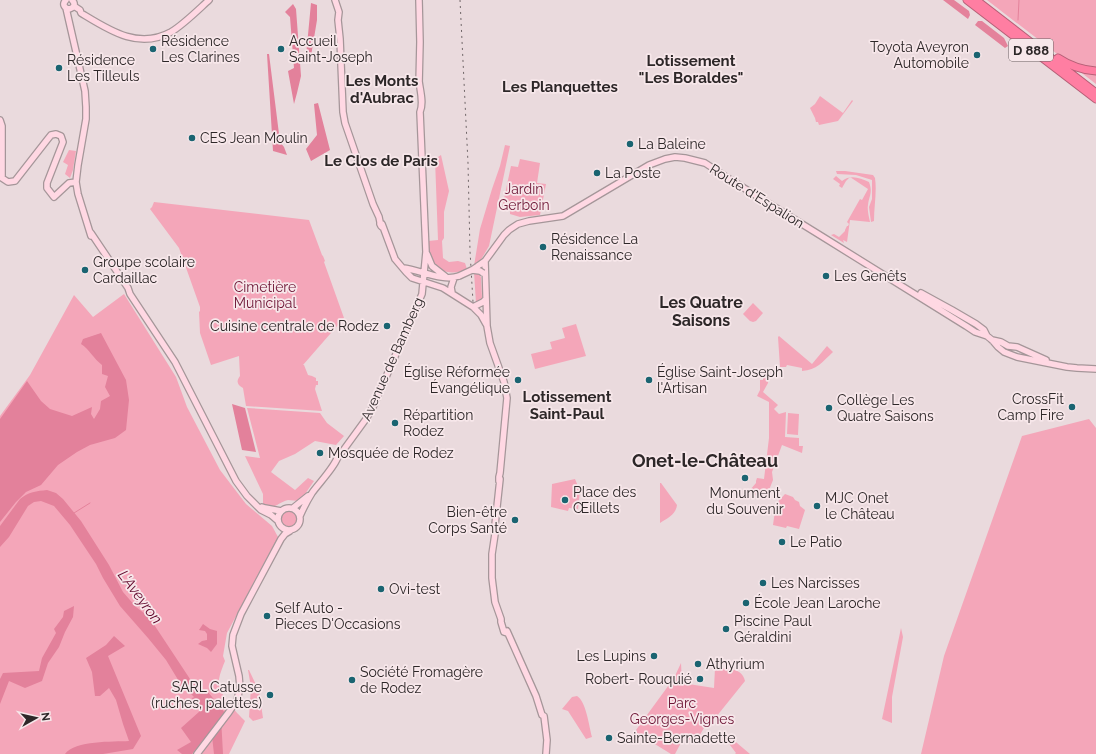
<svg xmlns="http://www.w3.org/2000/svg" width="1096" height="754" viewBox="0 0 1096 754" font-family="Raleway,sans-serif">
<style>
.green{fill:#f4a6b9}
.forest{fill:#e3819b}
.water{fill:#e4829b}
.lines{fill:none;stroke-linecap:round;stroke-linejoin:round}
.stream{stroke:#e4829b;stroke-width:1}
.secondary-casing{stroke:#a59699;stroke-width:8}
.highway-casing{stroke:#b66077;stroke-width:9}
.secondary{stroke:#ffd8e3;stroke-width:5.5}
.highway{stroke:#ff7ea2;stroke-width:7}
.rail{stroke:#706668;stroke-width:1;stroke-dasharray:2 4;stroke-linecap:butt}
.secondary-bridge-casing{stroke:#a59699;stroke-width:8;stroke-linecap:butt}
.secondary-bridge{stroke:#ffd8e3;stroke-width:5.5}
.poi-dot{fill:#1a6471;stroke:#f7e7ea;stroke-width:1.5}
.labels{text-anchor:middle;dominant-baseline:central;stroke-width:3.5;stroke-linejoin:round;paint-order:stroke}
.shield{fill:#f7e7ea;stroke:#6a6162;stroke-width:1}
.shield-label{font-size:13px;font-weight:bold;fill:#2d2728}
.poi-label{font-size:14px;fill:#2d2728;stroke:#f7e7ea;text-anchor:start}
.park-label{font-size:14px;fill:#6e1636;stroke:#f7e7ea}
.street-label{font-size:14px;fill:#2d2728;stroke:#f7e7ea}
.neighbourhood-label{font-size:15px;font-weight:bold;fill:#2d2728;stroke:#f7e7ea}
.water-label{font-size:15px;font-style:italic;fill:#63092e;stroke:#f7e7ea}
.quarter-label{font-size:16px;font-weight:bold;fill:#2d2728;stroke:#f7e7ea}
.district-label{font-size:18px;font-weight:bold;fill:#2d2728;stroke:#f7e7ea}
</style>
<rect width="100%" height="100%" fill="#eadadd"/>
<path class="green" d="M987,0H1096V84Z
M820,96L843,113L852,100L853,101L838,121L819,125L818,122H816L815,118L810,108L815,104Z
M505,145L510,146L489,246L479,263L474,266L480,229L492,189L500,166Z
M69,150L76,151L73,169V170L70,178L65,174L68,165L63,162Z
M441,155L449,191L444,212V238L442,241L443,258L449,262L458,261L465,263L467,269C454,275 439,274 432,259C429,254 429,247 428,241L438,240L435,159Z
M520,159L540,163L537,183L546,184L540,215L520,217L510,214V210L502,208L511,166L518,167Z
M836,171H845L873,175L875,178C877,192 874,206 874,221L871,222L869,207L872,199V180L856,175L837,174Z
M836,176L842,181C851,174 860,178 869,182C873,193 869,196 868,205C867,210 869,217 870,222L850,220L847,242L843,240L844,243L831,235L834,234L839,237L845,231V230L847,226H848L849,224L847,222L860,199L862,200L868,189L850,177L846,181L842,188L839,186L840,184L833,179Z
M154,202L309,220L322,255L323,256L325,261L324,262L344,318L303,365H304L308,375L312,376L316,378V381H318V385H316L315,389L322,411L246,406L243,388C237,385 236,381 240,376L239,356L211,365L200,333L199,312L200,311V307L179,248L150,209L152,207Z
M474,272L480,275L481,278L482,298L478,302L476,303Z
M124,294L176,377L187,407L220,470L246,504L272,526L278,537L227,633L223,656L225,661C223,666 220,673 219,679C216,692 236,712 245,721L229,754H0V416L30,375L74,295L93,317Z
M753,303L763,313L756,321L753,322L750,321L743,314Z
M576,324L586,356L535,369L531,354L552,349L550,342L565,338L562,328Z
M779,336L812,364L827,346L833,352C822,362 817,370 802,371V368L787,365L786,367H780L778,337Z
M760,372H767L769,374L768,383L763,392L778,405L774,409L779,414L786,412L785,437L799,438V446H803L802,453L782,445L772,472L773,480L769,490L764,498L760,497V499L750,490L756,483V481L757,478L764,479L769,438V402L757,396L760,390V380H763V373H760Z
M247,408L320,413L327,423L344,436L336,445L315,441L295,454L279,461L271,472L295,490L308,478L314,481L305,494L299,501C296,501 291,500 288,500C278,502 275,511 263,504V494L245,456L260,458Z
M788,413L799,414L798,435L787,434Z
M1089,419L1096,428V754H921L944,656L1022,436Z
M575,479L580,491L578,509L569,508L568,511L551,507L552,484Z
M660,483H661L677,505C676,514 668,518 660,523Z
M785,494L793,497L795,500L799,502L800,506L805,510L799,529L787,526L786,528L773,525L776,504Z
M280 519a9 9 0 1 1 18 0a9 9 0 1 1-18 0Z
M901,628L903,637L892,697V723L882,719Z
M681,663L682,683L714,688L715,668C727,669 742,667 745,681L712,722V725L704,728L698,738L690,740L684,737L675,754H671L637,733L636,730L674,678Z
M248,670H249L259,691L263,718L253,721L249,717L251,687Z
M577,696C586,701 589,726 592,737L586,739L568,711L562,709L572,697Z
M724,732L750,754H735L736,753L727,741L725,744L722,741L724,736L722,735Z"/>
<path class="forest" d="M311,3L317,5V20L311,56H306Z
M293,4L296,9L301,76L297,93L294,104L288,71L294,68L290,17L285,12Z
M267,54H269L280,142L284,147L287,155L273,151Z
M318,103L330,150L311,161L306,149L317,135L314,104Z
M101,333L126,380L129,400L126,430L115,438L90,445L77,452L58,465L41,485L26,492L16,502L0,522V419L27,381L41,401L50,409L72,416L92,407L91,414L94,419L100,409L101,401L110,396L105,387L108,376L102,374V365C94,359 89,349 81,344L83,339Z
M232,404L245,408L256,452L242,450Z
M74,606L73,617L65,632L59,647L48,663L42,681L25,688L9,681L0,704V679L3,673L39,671L42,658L56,633L54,629L63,617L64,611Z
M203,624L210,629L217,631V644L211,652L207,648L198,644L202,641L207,640V634L205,631L199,630Z
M114,636L125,646L108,656L141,736L133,749L103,754H65C75,740 113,742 129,741L123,724L116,700L109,688L100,696H95L92,672L86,658L106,645Z
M208,692L225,713L192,754H182L177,750L191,742L181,728L200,711L192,698Z"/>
<path class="water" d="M943,0H954L969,11L970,15L968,19Z
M978,21H982L1004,38L1008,46L1005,48L975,25Z
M47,490L56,493L63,499L81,521L109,565L123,592L136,607L149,617L190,679L199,690L212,702L218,709L221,717L223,754H214L211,727L208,711L180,683L166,660L148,638L120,606L103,578L96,564L70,525L54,506L41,501L34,502L28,506L9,537L0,547V526L20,499C28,492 37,491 47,490Z"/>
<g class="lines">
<path class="stream" d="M1018,20L1019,0
M74,513L90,503"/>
<defs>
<path id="secondary" d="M66,0C62,4 64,8 69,9C74,8 76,4 72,0
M335,0L339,12L338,20L340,39L343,112L345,123L373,204L379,217L380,222V224L381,226L382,227
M74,6L80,10L81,13C109,30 138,50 171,32C183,25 198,10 209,0
M66,8L85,91L86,107V119L78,165L76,182L78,194L91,236
M419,84L420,42L419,0
M0,120L2,126V178L8,182L15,181L47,140L51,135L56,134L61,136L63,142L47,183V188L54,197L69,183L76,182
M382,224L395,259L406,272L412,278L443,288L473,307L481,315L486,324
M91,233L128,288L130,294L175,362L236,481L247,496L261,510L271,515L278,521
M427,254L432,266L446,277
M485,261L487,326L490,343L504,382L507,398L500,473L499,477V481
M478,266L485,261L504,235L509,230L518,224L529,221L563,216L649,165L665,159L675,157L685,158L705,163L731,180L823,237L966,326L975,332L987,336L992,340L998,347L1004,352L1017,357L1067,367L1077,368L1096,369
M403,268C421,270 442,282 459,276
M452,293L451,287L454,278
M921,293L952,310L976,324L984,330L987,336
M473,307L483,302L486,299
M992,340L1001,342L1008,346L1017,347L1046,360
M500,479L495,525V534L492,554V578L495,602L501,619V622L504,632L507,633
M262,507L265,508L281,511
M278 519a11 11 0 1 1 22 0a11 11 0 1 1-22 0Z
M293,508L308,496
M300,516C303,509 307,501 312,493C319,483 337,465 339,453L342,452L366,419L373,407L422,294L426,252L420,112C424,103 420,90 419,81
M507,631L536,696L542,715L544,716L547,740L546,754
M197,754L229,712L237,700L240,688L239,676L232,646L233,635L241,614L281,539L285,534L290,531"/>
<path id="highway" d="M967,0L1096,99
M976,0L1096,93
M1058,58C1070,66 1082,70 1096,71"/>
</defs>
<use href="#secondary" class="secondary-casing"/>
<use href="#highway" class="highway-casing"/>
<use href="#secondary" class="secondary"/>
<use href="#highway" class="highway"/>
<path class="rail" d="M460,0L468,163L470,251L473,302"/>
<defs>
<path id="secondary-bridge" d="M472,270L480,271L483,273
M459,276L472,270L478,266"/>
</defs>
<use href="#secondary-bridge" class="secondary-bridge-casing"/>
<use href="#secondary-bridge" class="secondary-bridge"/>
</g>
<g class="poi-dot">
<circle cx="153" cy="49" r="4"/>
<circle cx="281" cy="49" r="4"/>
<circle cx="977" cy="55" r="4"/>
<circle cx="59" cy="68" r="4"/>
<circle cx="192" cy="138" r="4"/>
<circle cx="630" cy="144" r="4"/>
<circle cx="597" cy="173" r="4"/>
<circle cx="543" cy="247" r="4"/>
<circle cx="85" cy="270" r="4"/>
<circle cx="826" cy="276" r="4"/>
<circle cx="387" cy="326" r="4"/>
<circle cx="518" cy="380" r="4"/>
<circle cx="649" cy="380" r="4"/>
<circle cx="1072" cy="407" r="4"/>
<circle cx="829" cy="408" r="4"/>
<circle cx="395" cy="423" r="4"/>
<circle cx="320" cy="453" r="4"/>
<circle cx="745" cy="478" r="4"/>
<circle cx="565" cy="500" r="4"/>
<circle cx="817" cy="506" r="4"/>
<circle cx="515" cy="520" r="4"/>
<circle cx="782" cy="542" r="4"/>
<circle cx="763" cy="583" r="4"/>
<circle cx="381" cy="589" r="4"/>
<circle cx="746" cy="603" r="4"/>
<circle cx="267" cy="616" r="4"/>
<circle cx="726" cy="629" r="4"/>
<circle cx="654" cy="656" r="4"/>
<circle cx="698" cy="664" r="4"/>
<circle cx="700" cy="679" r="4"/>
<circle cx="352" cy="680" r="4"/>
<circle cx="270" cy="695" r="4"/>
<circle cx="609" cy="738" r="4"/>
</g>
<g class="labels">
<rect class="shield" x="1009" y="39" width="44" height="22" rx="3"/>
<g class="shield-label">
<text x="1031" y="50">D 888</text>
</g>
<g class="poi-label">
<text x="161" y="41">Résidence<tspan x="161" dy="16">Les Clarines</tspan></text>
<text x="289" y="41">Accueil<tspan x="289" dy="16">Saint-Joseph</tspan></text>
<text x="969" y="47" text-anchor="end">Toyota Aveyron<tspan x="969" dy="16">Automobile</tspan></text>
<text x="67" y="60">Résidence<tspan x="67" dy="16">Les Tilleuls</tspan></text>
<text x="200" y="138">CES Jean Moulin</text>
<text x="638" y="144">La Baleine</text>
<text x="605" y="173">La Poste</text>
<text x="551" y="239">Résidence La<tspan x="551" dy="16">Renaissance</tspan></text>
<text x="93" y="262">Groupe scolaire<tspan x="93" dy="16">Cardaillac</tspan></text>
<text x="834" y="276">Les Genêts</text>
<text x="379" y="326" text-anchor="end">Cuisine centrale de Rodez</text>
<text x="510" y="372" text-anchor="end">Église Réformée<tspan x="510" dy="16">Évangélique</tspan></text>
<text x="657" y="372">Église Saint-Joseph<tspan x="657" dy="16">l'Artisan</tspan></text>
<text x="1064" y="399" text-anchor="end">CrossFit<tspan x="1064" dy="16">Camp Fire</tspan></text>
<text x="837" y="400">Collège Les<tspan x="837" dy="16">Quatre Saisons</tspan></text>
<text x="403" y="415">Répartition<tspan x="403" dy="16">Rodez</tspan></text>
<text x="328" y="453">Mosquée de Rodez</text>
<text x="573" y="492">Place des<tspan x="573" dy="16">Œillets</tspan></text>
<text x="745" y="493" text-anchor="middle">Monument<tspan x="745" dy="16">du Souvenir</tspan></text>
<text x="825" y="498">MJC Onet<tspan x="825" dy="16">le Château</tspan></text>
<text x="507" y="512" text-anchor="end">Bien-être<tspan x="507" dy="16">Corps Santé</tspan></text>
<text x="790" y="542">Le Patio</text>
<text x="771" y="583">Les Narcisses</text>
<text x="389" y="589">Ovi-test</text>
<text x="754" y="603">École Jean Laroche</text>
<text x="275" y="608">Self Auto -<tspan x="275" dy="16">Pieces D'Occasions</tspan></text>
<text x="734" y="621">Piscine Paul<tspan x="734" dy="16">Géraldini</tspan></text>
<text x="646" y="656" text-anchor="end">Les Lupins</text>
<text x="706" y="664">Athyrium</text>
<text x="360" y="672">Société Fromagère<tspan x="360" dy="16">de Rodez</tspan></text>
<text x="692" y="679" text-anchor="end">Robert- Rouquié</text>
<text x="262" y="687" text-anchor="end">SARL Catusse<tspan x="262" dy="16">(ruches, palettes)</tspan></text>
<text x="617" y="738">Sainte-Bernadette</text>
</g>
<g class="park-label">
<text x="524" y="189">Jardin<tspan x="524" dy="16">Gerboin</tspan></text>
<text x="265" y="287">Cimetière<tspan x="265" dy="16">Municipal</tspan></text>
<text x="682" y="703">Parc<tspan x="682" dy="16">Georges-Vignes</tspan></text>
</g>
<g class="street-label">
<text transform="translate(757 196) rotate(32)">Route d'Espalion</text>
<text transform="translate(392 359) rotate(-66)">Avenue de Bamberg</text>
</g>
<g class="neighbourhood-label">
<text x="691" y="61">Lotissement<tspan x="691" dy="17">"Les Boraldes"</tspan></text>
<text x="382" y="81">Les Monts<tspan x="382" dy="17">d'Aubrac</tspan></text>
<text x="560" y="87">Les Planquettes</text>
<text x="381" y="161">Le Clos de Paris</text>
<text x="567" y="397">Lotissement<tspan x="567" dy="17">Saint-Paul</tspan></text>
</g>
<g class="water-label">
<text transform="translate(140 597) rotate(53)">L'Aveyron</text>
</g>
<g class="quarter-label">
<text x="701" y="302">Les Quatre<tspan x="701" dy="18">Saisons</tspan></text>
</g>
<g class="district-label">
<text x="705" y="460">Onet-le-Château</text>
</g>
</g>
<g transform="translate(36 718) rotate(82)" stroke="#f7e7ea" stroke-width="3" paint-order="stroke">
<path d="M0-3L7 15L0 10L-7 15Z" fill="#2d2728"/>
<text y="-6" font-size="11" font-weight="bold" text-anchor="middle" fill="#2d2728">N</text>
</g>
</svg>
